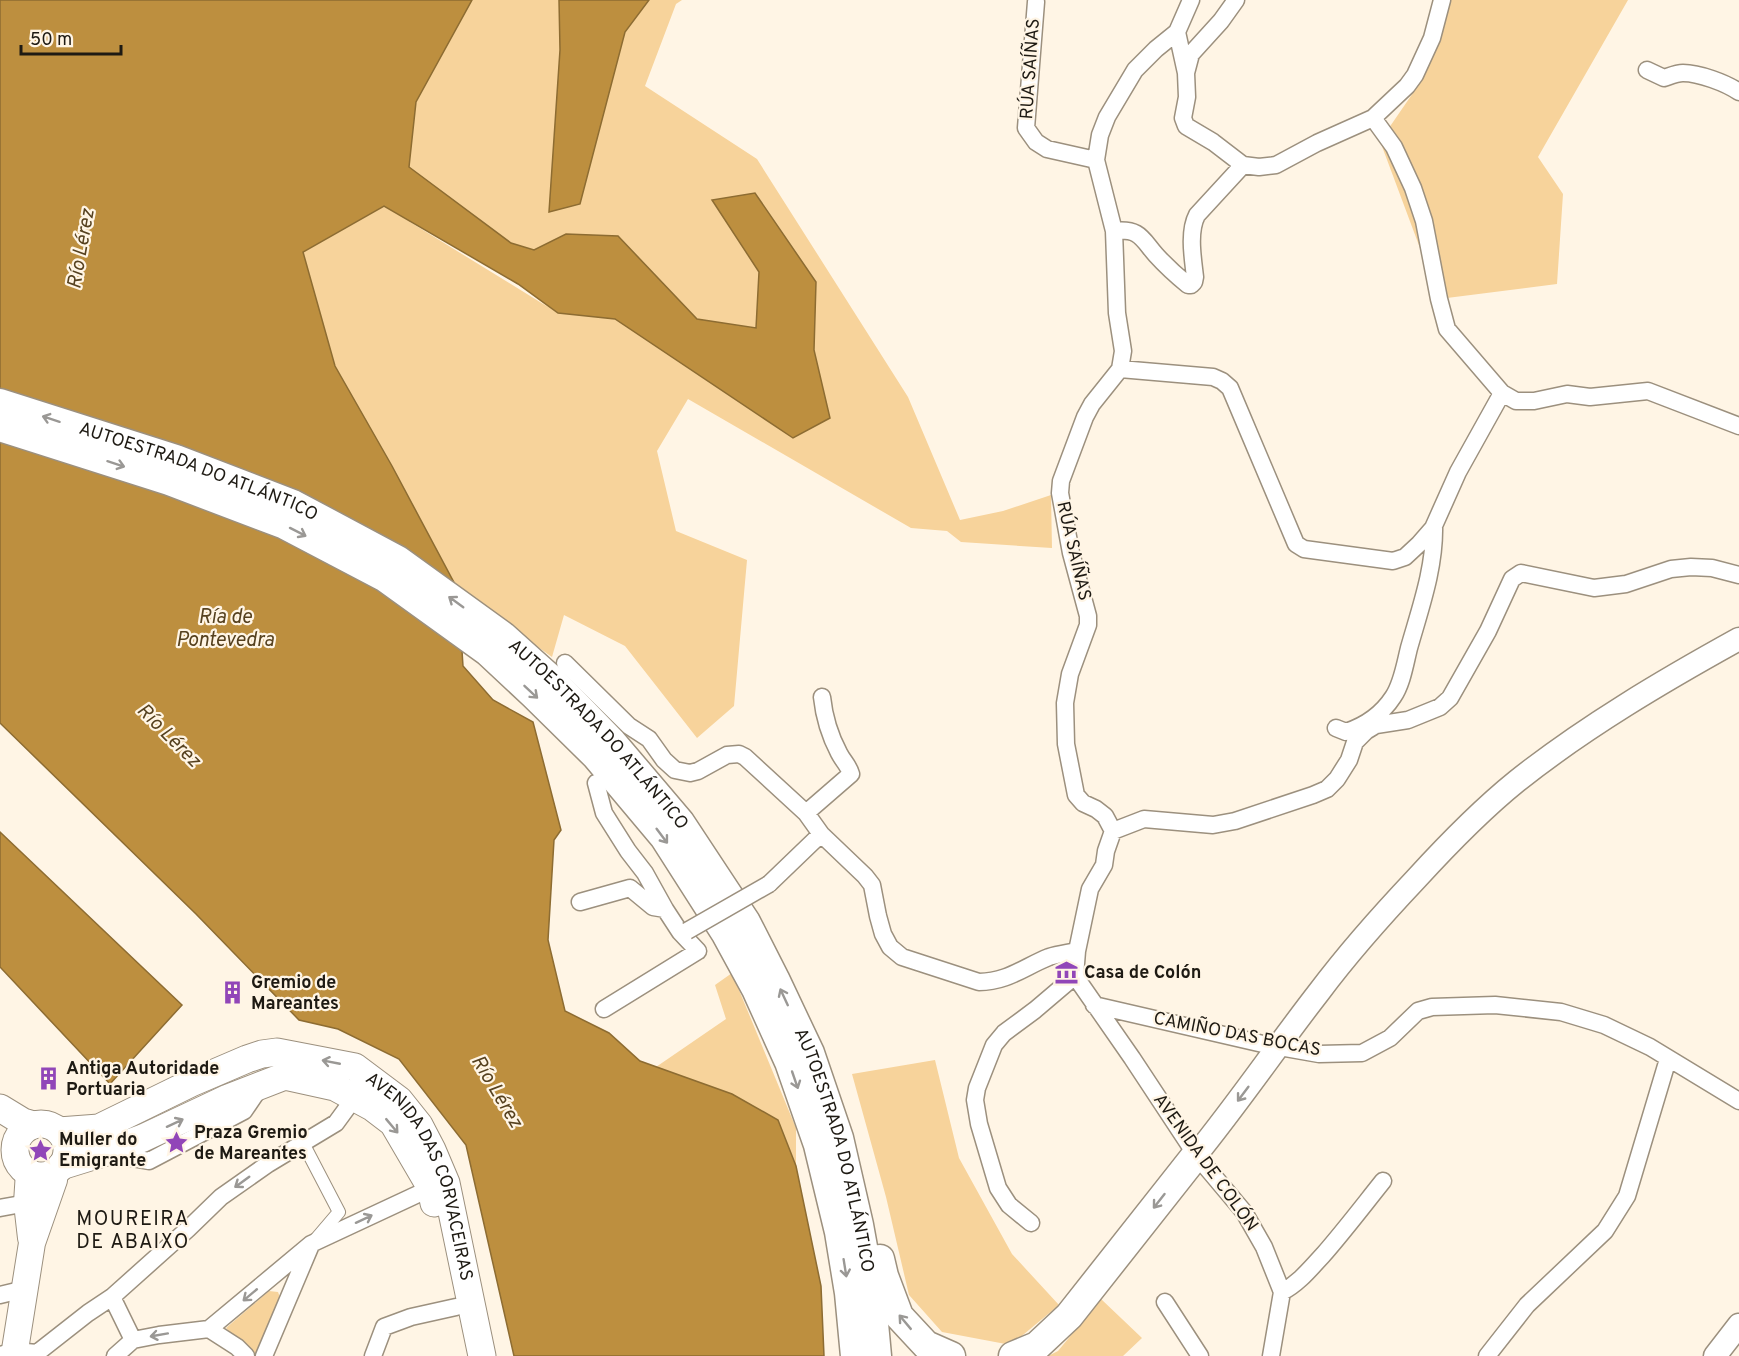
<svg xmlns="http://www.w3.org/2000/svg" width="1739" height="1356" viewBox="0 0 1739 1356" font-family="Overpass,sans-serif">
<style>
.green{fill:#f7d39b;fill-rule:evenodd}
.water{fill:#bd8f3f;stroke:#8d6c32;stroke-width:1.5}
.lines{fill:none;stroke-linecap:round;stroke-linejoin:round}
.pedestrian-casing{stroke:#9c907e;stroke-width:14}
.minor-casing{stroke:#9c907e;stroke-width:19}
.secondary-casing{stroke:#9c907e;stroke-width:25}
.primary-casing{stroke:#9c907e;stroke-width:28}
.trunk-casing{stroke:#9c907e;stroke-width:29}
.motorway-casing{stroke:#9c907e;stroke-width:31}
.pedestrian{stroke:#fff;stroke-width:12}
.minor{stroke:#fff;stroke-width:16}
.secondary{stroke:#fff;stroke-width:22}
.primary{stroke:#fff;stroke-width:26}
.trunk{stroke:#fff;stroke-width:27}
.motorway{stroke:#fff;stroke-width:28}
.minor-bridge-casing{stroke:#9c907e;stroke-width:19;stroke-linecap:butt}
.minor-bridge{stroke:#fff;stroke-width:16}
.oneway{stroke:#9a9895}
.labels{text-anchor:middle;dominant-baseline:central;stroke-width:4.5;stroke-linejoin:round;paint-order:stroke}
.street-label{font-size:18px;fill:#1e1a13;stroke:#fff5e5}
.poi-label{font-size:18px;font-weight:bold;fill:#1e1a13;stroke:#fff5e5;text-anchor:start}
.water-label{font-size:20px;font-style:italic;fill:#56411f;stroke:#fff5e5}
.neighbourhood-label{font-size:20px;letter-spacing:1.5px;fill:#1e1a13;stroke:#fff5e5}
</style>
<rect width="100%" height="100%" fill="#fff5e5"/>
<path class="green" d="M257,0H682L676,4L645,86L757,159L908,397L960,520L1003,511L1051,495L1052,548L961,542L947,531L911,528L688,399L657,451L676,531L747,560L734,706L697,738L625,646L564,615L552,657L458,590L463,666L493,700L533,722L561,830L159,382ZM410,221L510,278L548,307L410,222Z
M1449,0H1628L1538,157L1563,194L1557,284L1439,299L1380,141L1415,90Z
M732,973L796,1128V1166L778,1120L656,1067L726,1019L715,985Z
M935,1060L959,1158L1012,1254L1059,1305L1011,1345L942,1332L909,1295L886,1197L852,1074Z
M269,1291L278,1292L281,1300L254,1356H251L226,1328Z
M1101,1299L1142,1338L1123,1356H1048L1058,1351Z"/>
<path class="water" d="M0,0H472L416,102L409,167L511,243L534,250L566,234L618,236L697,319L756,328L759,272L712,200L755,193L816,282L814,350L830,418L793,438L615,319L558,313L518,284L384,206L303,252L335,366L392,466L458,590L463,666L493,700L533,722L561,830L554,840L548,940L565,1011L609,1033L640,1061L732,1094L778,1120L796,1166L821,1286L824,1356H514L466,1145L399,1059L338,1029L299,1020L196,914L0,723Z
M559,0H649L625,32L580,204L549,212L560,50Z
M0,832L182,1005L110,1084L0,967Z"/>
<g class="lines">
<defs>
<path id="pedestrian" d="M303,1143L339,1212L316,1239"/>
<path id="minor" d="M1036,2L1026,128L1036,142L1047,149L1096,160
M1177,32L1186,73L1187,97L1183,118L1186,126L1213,142L1243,165L1259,167L1276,165L1317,143L1373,118L1407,86L1415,75L1432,38L1442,0
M1647,70L1664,78C1670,76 1677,73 1683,73C1699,73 1726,83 1739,92
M1186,73L1191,54L1221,21L1236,0
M1373,118L1394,147L1413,188L1424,221L1439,299L1447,329L1502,393L1516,401H1534L1567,394L1590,397L1648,391L1739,426
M1114,231C1140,228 1142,239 1156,255C1166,266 1177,276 1188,285H1191L1194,282L1195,277C1193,259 1188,232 1197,215L1243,165
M1120,369L1213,377L1222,381L1230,388L1296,544L1304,549L1393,561L1405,557L1419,544L1433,528L1458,472L1502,393
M565,663L629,726L649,739L664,760L675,770L690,773L698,771L727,755L739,754L745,757L806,813L821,834L865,876L872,885L878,916L883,934L890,947L902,957L979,982C1007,982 1024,967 1049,957C1058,954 1068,953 1077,951
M1336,728L1346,732C1364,726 1382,714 1393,697C1402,684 1405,664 1409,648C1420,609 1435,568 1434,526
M596,783L604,813L628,851L645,873L665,909
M806,813L851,774C849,766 843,761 839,753C830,736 824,716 822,697
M1113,831L1105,816L1096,809L1083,803L1076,795L1066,744L1065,703L1070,674L1088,625V616L1071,553L1060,493L1061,481L1085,417L1092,404L1120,369L1123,351L1117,313L1114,231L1096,160L1100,135L1107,117L1135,70L1156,49L1177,32L1191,0
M1113,831L1144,819L1213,825L1235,821L1313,795L1327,789L1337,779L1349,760L1355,742L1366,731L1376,725L1408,720L1440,707L1450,698L1488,631L1512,579L1521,573L1594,588L1626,584L1671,569L1691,567L1712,568L1739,575
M1113,831L1106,851L1104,865L1090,889L1077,951L1075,976L1132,1058L1196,1155L1244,1212L1264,1247L1282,1292L1271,1356
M769,884L821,834
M580,902L630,888L653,907L665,909L680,932L698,951L604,1009
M1094,1005L1263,1044L1319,1054L1362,1053L1390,1038L1418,1011L1432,1007L1495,1005L1561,1012L1604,1025L1650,1047L1739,1101
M109,1154L149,1161L244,1111L261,1086
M0,1208L27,1203
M1031,1223L1009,1205L998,1188L979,1124L975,1100L977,1088L994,1045L1004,1033L1035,1010L1075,976
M1282,1292C1299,1283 1310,1269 1323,1255C1344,1231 1363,1206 1383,1181
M0,1295L25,1289
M112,1297L133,1340
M1165,1302L1200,1356
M209,1329L311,1244L431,1188
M209,1329L237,1347L246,1356
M0,1355L15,1351L37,1353L88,1313L112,1297L188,1229L221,1197L268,1164L336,1123L355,1097
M115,1356L133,1340L159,1335L209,1329
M264,1356L311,1245
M373,1356L384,1327L411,1317L456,1307
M1487,1356L1527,1305L1605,1231L1627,1196L1668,1059"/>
<path id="secondary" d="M1196,1155C1239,1102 1277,1046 1319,992C1349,952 1382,915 1416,879C1448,844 1481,810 1517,781C1585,727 1663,681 1739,639
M1715,1356L1739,1325"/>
<path id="primary" d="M29,1172L27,1203L31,1238
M14,1356L32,1243L54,1180L55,1171"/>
<g id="trunk">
<path d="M0,1108L23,1122L33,1125"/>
<circle cx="41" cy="1150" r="26"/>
<path id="s1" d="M59,1131L99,1128L191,1083L247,1059L262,1054L277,1052L355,1067L399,1100L419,1125L432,1150L446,1183L482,1356"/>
<path d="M61,1166L103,1153L143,1138L228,1098L285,1076L335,1087L372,1107L393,1123L431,1188L434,1203"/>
</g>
<g id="motorway">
<path id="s2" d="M0,403L176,459L293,504L398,560L503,636L552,680L612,742L680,822L746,922L775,979L810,1053L839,1138L859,1225L871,1291L877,1356"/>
<path d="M0,427L169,481L285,525L384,577L488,652L534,695L596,756L664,837L726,934L756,989L789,1062L818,1145L839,1232L849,1293L855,1356"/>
<path d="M880,1259L884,1276L899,1316L926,1345L951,1356"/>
<path d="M1013,1356L1037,1346L1069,1316L1196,1155"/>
</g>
</defs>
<use href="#pedestrian" class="pedestrian-casing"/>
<use href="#minor" class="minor-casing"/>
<use href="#secondary" class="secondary-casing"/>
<use href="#primary" class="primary-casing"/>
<use href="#trunk" class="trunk-casing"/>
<use href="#motorway" class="motorway-casing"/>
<use href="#pedestrian" class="pedestrian"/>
<use href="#minor" class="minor"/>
<use href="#secondary" class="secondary"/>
<use href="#primary" class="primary"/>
<use href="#trunk" class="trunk"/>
<use href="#motorway" class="motorway"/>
<defs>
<path id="minor-bridge" d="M687,931L769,884"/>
</defs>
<use href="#minor-bridge" class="minor-bridge-casing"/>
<use href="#minor-bridge" class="minor-bridge"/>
</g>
<defs><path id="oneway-shaft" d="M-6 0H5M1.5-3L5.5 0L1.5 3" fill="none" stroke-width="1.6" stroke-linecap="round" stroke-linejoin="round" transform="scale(1.5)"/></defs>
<g class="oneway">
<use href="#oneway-shaft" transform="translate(51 419) rotate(-162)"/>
<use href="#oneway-shaft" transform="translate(116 464) rotate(18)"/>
<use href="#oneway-shaft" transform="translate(298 532) rotate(27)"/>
<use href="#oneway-shaft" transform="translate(456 602) rotate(-144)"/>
<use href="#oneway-shaft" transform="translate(531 692) rotate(43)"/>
<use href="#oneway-shaft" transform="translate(662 836) rotate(53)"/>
<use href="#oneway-shaft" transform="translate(784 997) rotate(-115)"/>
<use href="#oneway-shaft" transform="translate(331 1062) rotate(-169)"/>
<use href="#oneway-shaft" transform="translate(795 1080) rotate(71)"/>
<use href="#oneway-shaft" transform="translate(1243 1094) rotate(127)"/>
<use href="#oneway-shaft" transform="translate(175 1123) rotate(-25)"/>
<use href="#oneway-shaft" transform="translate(392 1126) rotate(50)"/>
<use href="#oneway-shaft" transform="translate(242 1182) rotate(144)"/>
<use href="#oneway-shaft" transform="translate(1159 1201) rotate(128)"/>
<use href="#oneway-shaft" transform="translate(364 1219) rotate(-25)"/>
<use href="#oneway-shaft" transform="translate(845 1268) rotate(81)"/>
<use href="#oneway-shaft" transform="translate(250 1295) rotate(140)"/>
<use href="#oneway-shaft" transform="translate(905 1322) rotate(-130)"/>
<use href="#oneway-shaft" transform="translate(159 1335) rotate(170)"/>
</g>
<defs>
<symbol id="museum-bare" viewBox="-9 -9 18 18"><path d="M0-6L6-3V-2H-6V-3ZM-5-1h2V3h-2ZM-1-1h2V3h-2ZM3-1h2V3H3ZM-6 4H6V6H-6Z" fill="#9146b8" stroke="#fff5e5" stroke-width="2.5" paint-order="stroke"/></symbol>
<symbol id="building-bare" viewBox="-9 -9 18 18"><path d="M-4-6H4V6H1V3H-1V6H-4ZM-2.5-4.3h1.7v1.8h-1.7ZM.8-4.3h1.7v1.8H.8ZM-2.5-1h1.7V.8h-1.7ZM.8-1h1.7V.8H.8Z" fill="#9146b8" stroke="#fff5e5" stroke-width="2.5" paint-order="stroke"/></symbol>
<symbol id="sight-bare" viewBox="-9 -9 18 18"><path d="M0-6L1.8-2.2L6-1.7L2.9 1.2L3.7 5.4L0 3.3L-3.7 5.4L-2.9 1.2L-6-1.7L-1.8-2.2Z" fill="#9146b8" stroke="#fff5e5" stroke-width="2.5" paint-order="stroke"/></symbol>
</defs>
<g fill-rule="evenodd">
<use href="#museum-bare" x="1050" y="956" width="33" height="33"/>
<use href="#building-bare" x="216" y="976" width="33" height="33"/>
<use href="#building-bare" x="32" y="1062" width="33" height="33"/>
<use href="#sight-bare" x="160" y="1126" width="33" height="33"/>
<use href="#sight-bare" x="24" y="1134" width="33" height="33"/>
</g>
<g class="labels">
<g class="street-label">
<text transform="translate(1031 69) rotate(-86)">RÚA SAÍÑAS</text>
<text stroke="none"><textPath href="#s2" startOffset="210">AUTOESTRADA DO ATLÁNTICO</textPath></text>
<text transform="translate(1073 551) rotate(77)">RÚA SAÍÑAS</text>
<text stroke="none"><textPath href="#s2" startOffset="696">AUTOESTRADA DO ATLÁNTICO</textPath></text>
<text transform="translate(1237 1035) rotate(11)">CAMIÑO DAS BOCAS</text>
<text stroke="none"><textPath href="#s2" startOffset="1182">AUTOESTRADA DO ATLÁNTICO</textPath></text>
<text transform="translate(1205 1163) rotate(54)">AVENIDA DE COLÓN</text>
<text stroke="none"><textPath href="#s1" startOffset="447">AVENIDA DAS CORVACEIRAS</textPath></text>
</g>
<g class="poi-label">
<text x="1084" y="973">Casa de Colón</text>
<text x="251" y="983">Gremio de<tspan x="251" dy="21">Mareantes</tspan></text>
<text x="66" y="1069">Antiga Autoridade<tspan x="66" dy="21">Portuaria</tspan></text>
<text x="194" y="1133">Praza Gremio<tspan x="194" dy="21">de Mareantes</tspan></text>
<text x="59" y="1140">Muller do<tspan x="59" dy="21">Emigrante</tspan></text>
</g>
<g class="water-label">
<text transform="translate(82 249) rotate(-80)">Río Lérez</text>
<text x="225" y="618">Ría de<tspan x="225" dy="23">Pontevedra</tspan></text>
<text transform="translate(168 736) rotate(45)">Río Lérez</text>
<text transform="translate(496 1092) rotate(59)">Río Lérez</text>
</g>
<g class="neighbourhood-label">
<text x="133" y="1220">MOUREIRA<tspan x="133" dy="23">DE ABAIXO</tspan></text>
</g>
</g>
<path d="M21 45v9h100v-9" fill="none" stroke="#1e1a13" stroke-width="3"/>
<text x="30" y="45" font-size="18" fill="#1e1a13" stroke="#fff5e5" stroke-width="4.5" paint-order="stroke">50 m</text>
</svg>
